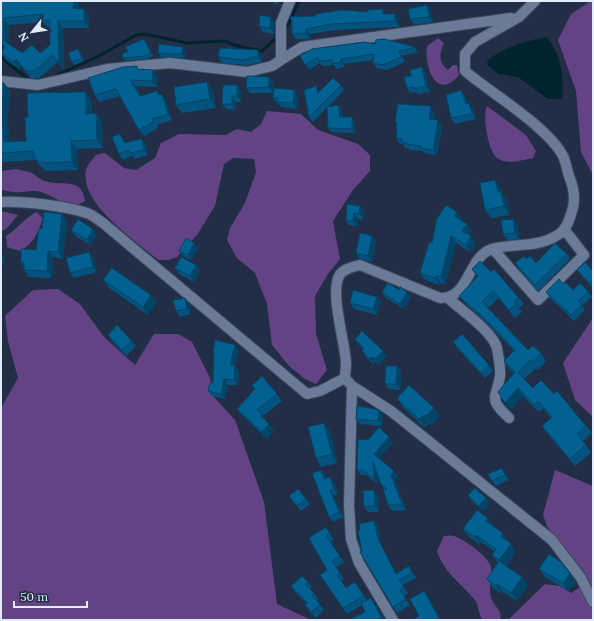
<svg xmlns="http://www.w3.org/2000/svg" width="594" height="621" viewBox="0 0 594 621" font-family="Lora,serif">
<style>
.forest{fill:#644385}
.water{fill:#00242e}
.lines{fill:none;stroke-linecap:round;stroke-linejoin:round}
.stream{stroke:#00242e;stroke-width:3}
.minor-casing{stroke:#3e495e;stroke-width:12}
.minor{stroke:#6b7b97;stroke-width:10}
.wall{fill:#03537e;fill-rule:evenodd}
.shaded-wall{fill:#024466}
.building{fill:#036192;stroke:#024466}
</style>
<rect width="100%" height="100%" fill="#212e46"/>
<path class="forest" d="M591,1H593V175L581,152L576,91L558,40L571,14Z
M438,38L444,43C439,54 438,62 448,70L453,65H457L459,75C436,102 424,66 427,46Z
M487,106L526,135L536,151L533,158C522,160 505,166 496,157C488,150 482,114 487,106Z
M267,111L301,114L318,130L358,144L370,155V171L353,190L333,221L340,259L328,274L315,296L316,334L327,370L316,384L305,379L289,366L272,345L267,304L255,273L237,258L227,240L230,228L245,203L256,172L254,159L233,158L224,164L215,206L197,235L177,257L169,260H158C136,241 79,204 86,170C87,165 93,159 96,155L105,153L124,168L136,170L155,158L161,143L179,134L226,135L237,129L251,132L261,124Z
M16,169C21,170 27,171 32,173C36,175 40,180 45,181C62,187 82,176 85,201C67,213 54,193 36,191C32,190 27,192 23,192C16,193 8,191 1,190V171Z
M1,211L18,215L8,227L1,232Z
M36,212L43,218C38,233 34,243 20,251L7,247L6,236C17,229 24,219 36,212Z
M58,289L80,304L104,337L135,365L154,334H178L192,342L210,378L213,396L235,420L264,502L277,604L311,620H1V408L18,378L8,341L5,316L33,290Z
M593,318V417L575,400L563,363Z
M555,470L593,486V620H508L545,584L560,586L571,593L590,581L548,528L543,515Z
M444,536C447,536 451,535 454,536C464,539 489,557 491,567C493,577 488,588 491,598C494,606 503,611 500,620H483C478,614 479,605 475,600C461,583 444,573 437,551Z"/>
<path class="water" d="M547,37C561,54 564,78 562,99H548L518,77L499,74L487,65L488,60C505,47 525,41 547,37Z"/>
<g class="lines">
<path class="stream" d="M284,29L289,23L299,1
M1,57L30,81
M55,76L99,56L136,35L145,34L187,43L225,41L237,46L262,51L278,36"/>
<defs>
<path id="minor" d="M535,1L519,17L475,42L465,54V71C491,93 548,127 563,156C566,162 567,170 569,176C574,188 576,199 572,211C569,221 566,231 556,236C536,248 513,243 492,249C467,257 470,299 440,298L360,265C352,267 343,269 339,276C330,294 345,342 346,363C346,368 345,373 345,378L352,386L391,411L552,540L581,578L593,602
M281,60L302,47L511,18
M1,81L38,85L107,69L170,63L247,72L272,66L281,60V23L290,1
M1,202C25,201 65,206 87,213C93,215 98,220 103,223L307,394L320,391L345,378
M493,249L538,300L584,255L564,229
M448,298C461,310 492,331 497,348C498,355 501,368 500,376C496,400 488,398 509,418
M352,386L349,505L351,539L359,563L393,620"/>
</defs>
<use href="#minor" class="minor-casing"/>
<use href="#minor" class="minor"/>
</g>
<path class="wall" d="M1,1H79L78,9H84L89,16V28H63L64,70L58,62L39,78H31L21,66L19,69L6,60L1,53L5,47L4,46H1ZM43,22L47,27H50V45L40,53H22L8,44L9,25Z
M272,1H280L276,5Z
M427,5L431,11L433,22L414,25L410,19Z
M395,14L399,19V27L335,30L310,34V39H296L292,34V21L289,17Z
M275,22L274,34L263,32L259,26Z
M146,42L153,56L147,59L125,61L123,58Z
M375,44L415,47L418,52L402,56L405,62L387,70L376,68L373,63V60L344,64L345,67L336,69L334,65L322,66L320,63L309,70L300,56Z
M80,52L84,61L74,65L72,62Z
M186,52L185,58L161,57L158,53Z
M261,56L262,62L247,65L222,63L218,57Z
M422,67L425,72L430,92L418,94L416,92L410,93L407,88L411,76Z
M140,70H153L158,77L157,87L135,86L141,96L157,91L159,95L166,101L172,120L157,125L158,128L144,136L139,130L120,96L99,102L95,95Z
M269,77L273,83V93H250L246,88Z
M207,82L213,90L216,108L182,113L176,105Z
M1,83H4L10,91L7,122L8,124L9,141H26L28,117L92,101V114L96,113L102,122L103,148L77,149L78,170L46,171L40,166L36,160L1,162Z
M223,85L241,91V102H236V110L226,109L222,104Z
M341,85L344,90L328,107L338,105L342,110L343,117L355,122V133L331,132L328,128L327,107L313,122L309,117L319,91Z
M294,90L298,96L297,109L281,107L279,104L277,103L273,98Z
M465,96L468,104L473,109L476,119L455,124L451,118Z
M434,112V120L442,126L437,155L425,153L423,151L410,150L409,148H405L403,144H400L396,138L397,125L395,122Z
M120,134L125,142L146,144L148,155L134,159L132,156L123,160L119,154Z
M495,180L501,188L502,194L507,200L509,215L491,218L485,210Z
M360,206L364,212L363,219H358L357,226L349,225L346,220Z
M457,212L462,219L461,220L472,231L469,235L471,236L476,243L470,252L456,243L446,284L441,283L440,285L425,280L420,273L432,243L436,224L435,222Z
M62,214L67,221L63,259L53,257L52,278L28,277L24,270V267L21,262L36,250L42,229Z
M517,224L519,239L507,240L503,234Z
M93,229L97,234L91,245L75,236L71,230Z
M372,236L376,241L372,262L360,259L356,253Z
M198,248L192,260L183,256L179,251Z
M89,252L93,257L97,272L74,278L70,273Z
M567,254L570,259L538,291L519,269L515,263L526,259L536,263Z
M196,265L200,270L194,282L179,274L175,268Z
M472,269L491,272L518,297L524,304L519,308L522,312L515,318L499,298L488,308L528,350L541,353L546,361L538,370L536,368L524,379L533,388L586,426L592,433L583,441L591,453L575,466L547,433L542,426L551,418L543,408L539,412L523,396L510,410L498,392L514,374L509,369L504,361L514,351L487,323L465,303L459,296L477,277Z
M577,270L593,271V288L581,275Z
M103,280L157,303L148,315L109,288Z
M563,284L573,290L588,291L592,297L582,306L585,310L574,321L550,298L546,292Z
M399,290L411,297L404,309L386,298L382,292Z
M377,297L381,302L377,315L354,309L350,303Z
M189,303L191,314L180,317L176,311Z
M108,335L132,341L136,346L126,356L111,340Z
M355,339L387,356L379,365L376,362L374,365L366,357L362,351L363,349L359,345Z
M453,342L489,365L493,371L485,378L457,348Z
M239,350L235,366L239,371L238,385H228L225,399L212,396L208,391L213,383L214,355L213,353Z
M397,366L401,372L400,390L389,389L385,384Z
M255,389L277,394L282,401L263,416L267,421V422L274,431L267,439L242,415L237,409Z
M398,400L440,416L432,425L430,423L425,428L404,408Z
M383,415L382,426L360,424L356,419Z
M324,423L330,431L337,463L321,467L316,458Z
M389,437L393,442L379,458L398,476L395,480L406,510L392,511L388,505L384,489L381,484L377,474L378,484L366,475H361L357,470L368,440Z
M321,470L325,475L326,478L330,477L334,483L338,494L334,495L343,517L333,522L329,517Z
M506,473L509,480L496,486L492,481Z
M378,495L379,512H368L364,507Z
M468,495L486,498L490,504L483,511L472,501Z
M289,496L306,499L310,504L301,511Z
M374,521L378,526L381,545L396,573L409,566L416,578L403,585L408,593L404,596L410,605L397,613L393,607L360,530Z
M493,525L492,526L503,533L508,541L511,544L516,551L506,566L528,585L517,601L503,592L502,594L493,588L487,579L498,563L492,555L494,551L481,542L480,545L468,536L463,529Z
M326,527L334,540L330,542L344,562L336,567L344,579L341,581L346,588H359L367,600L376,605L384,620H352L365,612L362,605L347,614L320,575L327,570Z
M539,569L576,582L569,591L545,577Z
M308,582L312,587L310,589L314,593L318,599L317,600L324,610L316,618L309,611L305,605L307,604L295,592L291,586Z"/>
<path class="shaded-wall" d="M74,1H79L78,16L73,8Z
M427,5L431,11L433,22L429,17Z
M84,9L89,16V28L84,21Z
M395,14L399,19V27L395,21Z
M271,17L275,22L274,34L270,28Z
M4,18L9,25L8,46L3,39Z
M58,21L63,28L64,70L59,63Z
M306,29L310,34V39L306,33Z
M183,47L186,52L185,58L182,54Z
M258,50L261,56L262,62L258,56Z
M16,59L21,66L19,69L14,62Z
M341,59L344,64L345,67L341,62Z
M422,67L425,72L430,92L426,86Z
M153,70L158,77L157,87L152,81Z
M269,77L273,83V93L269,87Z
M130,80L135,86L144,103L140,96Z
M207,82L213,90L216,108L210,99Z
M4,83L10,91L7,122L8,124L10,150L4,142L1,116Z
M237,85L241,91V102L237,96Z
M294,90L298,96L297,109L293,103Z
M461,90L465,96L470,110L466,104Z
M86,92L92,101V122L86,114Z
M162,94L166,101L172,120L168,114Z
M232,96L236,102V110L232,104Z
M469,103L473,109L476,119L472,114Z
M338,105L342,110L344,122L340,117Z
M431,106L434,112L433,125L429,119Z
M96,113L102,122L103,148L97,140Z
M352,117L355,122V133L352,129Z
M438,120L442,126L437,155L433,150Z
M120,134L124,140L128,148L124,143Z
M142,139L146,144L148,155L144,150Z
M71,141L77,149L78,170L72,162Z
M495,180L501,188L502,194L507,200L509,215L504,206L498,192Z
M360,206L364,212L363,219L359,214Z
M457,212L462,219L459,223L454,216Z
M354,213L358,219L357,226L353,221Z
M62,214L67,221L63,259L58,252Z
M513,219L517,224L519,239L515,233Z
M467,224L472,231L467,238L462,231Z
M93,229L97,234L91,245L87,240Z
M372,236L376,241L372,262L368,256Z
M451,236L456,243L446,284L441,277Z
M471,236L476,243L470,252L466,245Z
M194,243L198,248L192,260L188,255Z
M48,251L53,257L52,278L47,271Z
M89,252L93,257L97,272L93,267Z
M2,254L6,259L1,270V256Z
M196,265L200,270L194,282L190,276Z
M436,276L441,283L440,285L435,278Z
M407,292L411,297L404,309L400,304Z
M151,295L157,303L148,315L143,307Z
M377,297L381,302L377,315L373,309Z
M185,298L189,303L191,314L187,309Z
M235,345L239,350L235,366L239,371L238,385L234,380L230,365Z
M383,351L387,356L379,365L375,359Z
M372,357L376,362L374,365L370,359Z
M397,366L401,372L400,390L396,384Z
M224,379L228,385L225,399L221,394Z
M518,388L523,396L510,410L505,403Z
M434,408L440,416L432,425L426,416Z
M379,410L383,415L382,426L378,421Z
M262,414L267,421L266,423L261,416Z
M424,415L430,423L425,428L419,419Z
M324,423L330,431L337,463L332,454Z
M269,424L274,431L267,439L262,432Z
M389,437L393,442L377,460L374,454Z
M373,462L377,468L378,484L374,479Z
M502,468L506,473L509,480L505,475Z
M321,470L325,475L328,485L324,479Z
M394,471L398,476L395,480L406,510L402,504L391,475Z
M330,477L334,483L338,494L334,489Z
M330,490L334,495L343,517L339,512Z
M374,490L378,495L379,512L375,506Z
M486,498L490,504L483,511L479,506Z
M488,518L493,525L491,528L486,521Z
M374,521L378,526L381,545L400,579L396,574L378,539Z
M503,533L508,541L506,543L501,536Z
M476,535L481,542L480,545L475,537Z
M511,544L516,551L504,568L499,560Z
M570,574L576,582L569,591L563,583Z
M522,577L528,585L517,601L511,593Z
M497,584L503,592L502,594L496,586Z
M424,591L429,598L441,620H440L439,618Z
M371,598L376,605L384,620H383L381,617Z"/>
<path class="building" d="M1,1H74L73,8L84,9V21H58L59,63L53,55L35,71H26L16,59L14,62L1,53L5,47L1,42L3,40L22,53L32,45L40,53L50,45V20H42V14L4,18L3,39H1Z
M427,5L429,17L410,19L408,9Z
M383,9V14H395V21L331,24L306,29V33L292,34V20L289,17L316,16V14L342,10L368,12V10Z
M260,15L271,17L270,28L259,26Z
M144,39L151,53L145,56L123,58L122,54L128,51L125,47Z
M384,39L415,47L399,51L401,57L383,65L373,63L374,54L341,59V62L333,64L332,60L319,61L318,57L305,65L300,56L312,49L364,42L375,44L376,40Z
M159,44L183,47L182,54L158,53Z
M220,48L258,50V56L243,60L218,57Z
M78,49L82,58L72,62L68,53Z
M137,66V69L153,70L152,81L130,80L140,96L157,91L158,95L162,94L168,114L152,119L154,122L139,130L116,89L95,95L88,78L123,67Z
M422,67L426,86L414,89V87L407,88L404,77L411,76L410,70Z
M247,76L269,77V87L246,88Z
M333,78L341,85L309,117L304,90L316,86L318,93Z
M207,82L210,99L176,105L174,87Z
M1,83H4L1,113Z
M223,85H237V96H232V104H222Z
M274,88L294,90L293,103L277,102L278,98H273Z
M461,90L466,104L469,103L472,114L451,118L446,95Z
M86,92V114L96,113L97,140L71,141L72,162L40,163L34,157L33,151L1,153V115H2L4,142L26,141L25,117H28L27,93Z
M398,104L431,106L429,119L438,120L433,150L421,148V146L406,144V143L401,142L402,139L396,138L397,123L395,122Z
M338,105L340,117H352V129L328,128L327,107Z
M120,134L124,143L142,139L144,150L130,153L129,150L119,154L112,137Z
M495,180L498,192H501L504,206L485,210L480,183Z
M347,204L360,206L359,214L354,213L353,221L346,220Z
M446,205L457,212L454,216L467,224L462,231L471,236L466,245L451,236L441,277L436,276L435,278L420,273L429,242L432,243L436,223L435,222Z
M44,212L62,214L58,252L48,251L47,271L24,270V262H21V249L36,250L39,228L42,229Z
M78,219L93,229L87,240L71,230Z
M513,219L515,233L503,234L501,220Z
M360,233L372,236L368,256L356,253Z
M186,238L194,243L188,255L179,251Z
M555,243L567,254L535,285L515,263L524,256L526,259L530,256L536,263Z
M89,252L93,267L70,273L66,258Z
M181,257L196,265L190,276L175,268Z
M480,261L491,272L494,269L518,297L514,301L517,304L509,310L493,291L482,302L528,350L533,346L541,353L533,362L530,360L518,373L533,388L541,380L554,394L557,391L586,426L577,434L586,445L570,459L542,426L552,417L538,401L534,405L518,388L505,403L498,392L515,372L504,361L515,350L482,316L459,296L478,276L472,269Z
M585,262L593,271V279L589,283L577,270Z
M112,268L151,295L143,307L103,280Z
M559,279L563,284L565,282L573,290L580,283L588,291L578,301L582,305L571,315L546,292Z
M388,283L399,290L400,287L407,292L400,304L382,292Z
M353,290L377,297L373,309L350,303Z
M185,298L187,309L176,311L173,300Z
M117,325L132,341L122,350L108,335Z
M362,331L383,351L375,359L372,357L370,359L362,351L364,348L355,339Z
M462,334L489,365L481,373L453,342Z
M215,340L235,345L230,365L235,366L234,380L224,379L221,394L208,391L210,383H213L214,353H213Z
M386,366H397L396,384H385Z
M262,376L277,394L257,410L262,414L261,416L269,424L262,432L237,409L255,389L252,385Z
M409,385L434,408L426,416L424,415L419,419L398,400V397Z
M357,406L379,410L378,421L356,419Z
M324,423L332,454L316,458L308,427Z
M379,427L389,437L374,454L394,471L391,475L402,504L388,505L383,489H387L381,484L373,462L374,479L363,470H357L358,439L368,440Z
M502,468L505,475L492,481L488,474Z
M321,470L324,479L330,477L334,489L330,490L339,512L329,517L312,473Z
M475,488L486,498L479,506L468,495Z
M298,489L306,499L297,506L289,496Z
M374,490L375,506L364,507L363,491Z
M477,510L488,518L486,521L503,533L501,536L511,544L499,560L492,555L496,549L476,535L475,537L463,529Z
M374,521L378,539L396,574L409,566L412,573L399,580L404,588L400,590L406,599L393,607L360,552L362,551L358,531L360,530L359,524Z
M326,527L330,534L326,536L340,556L332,561L340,573L337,575L346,588L355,582L364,596L343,608L320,575L327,570L309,538Z
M549,554L562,563L570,574L563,583L539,569Z
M499,561L522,577L511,593L497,584L496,586L487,579Z
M302,576L308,582L305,584L314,593L312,595L320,604L312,612L305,605L308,603L291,586Z
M424,591L439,618L435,620H412L419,616L410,599Z
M371,598L381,617L376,620H352L351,619L365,612L361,603Z"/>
<rect width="594" height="621" fill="none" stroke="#e3ecfc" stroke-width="4"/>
<g transform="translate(32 32) rotate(240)" stroke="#212e46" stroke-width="3" paint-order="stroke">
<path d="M0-3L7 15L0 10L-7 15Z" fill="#e3ecfc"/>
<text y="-6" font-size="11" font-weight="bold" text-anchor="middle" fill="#e3ecfc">N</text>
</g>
<path d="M14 601v6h73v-6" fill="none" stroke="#e3ecfc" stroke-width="2"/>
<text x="20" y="601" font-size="12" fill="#e3ecfc" stroke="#212e46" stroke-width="3" paint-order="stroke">50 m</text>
</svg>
